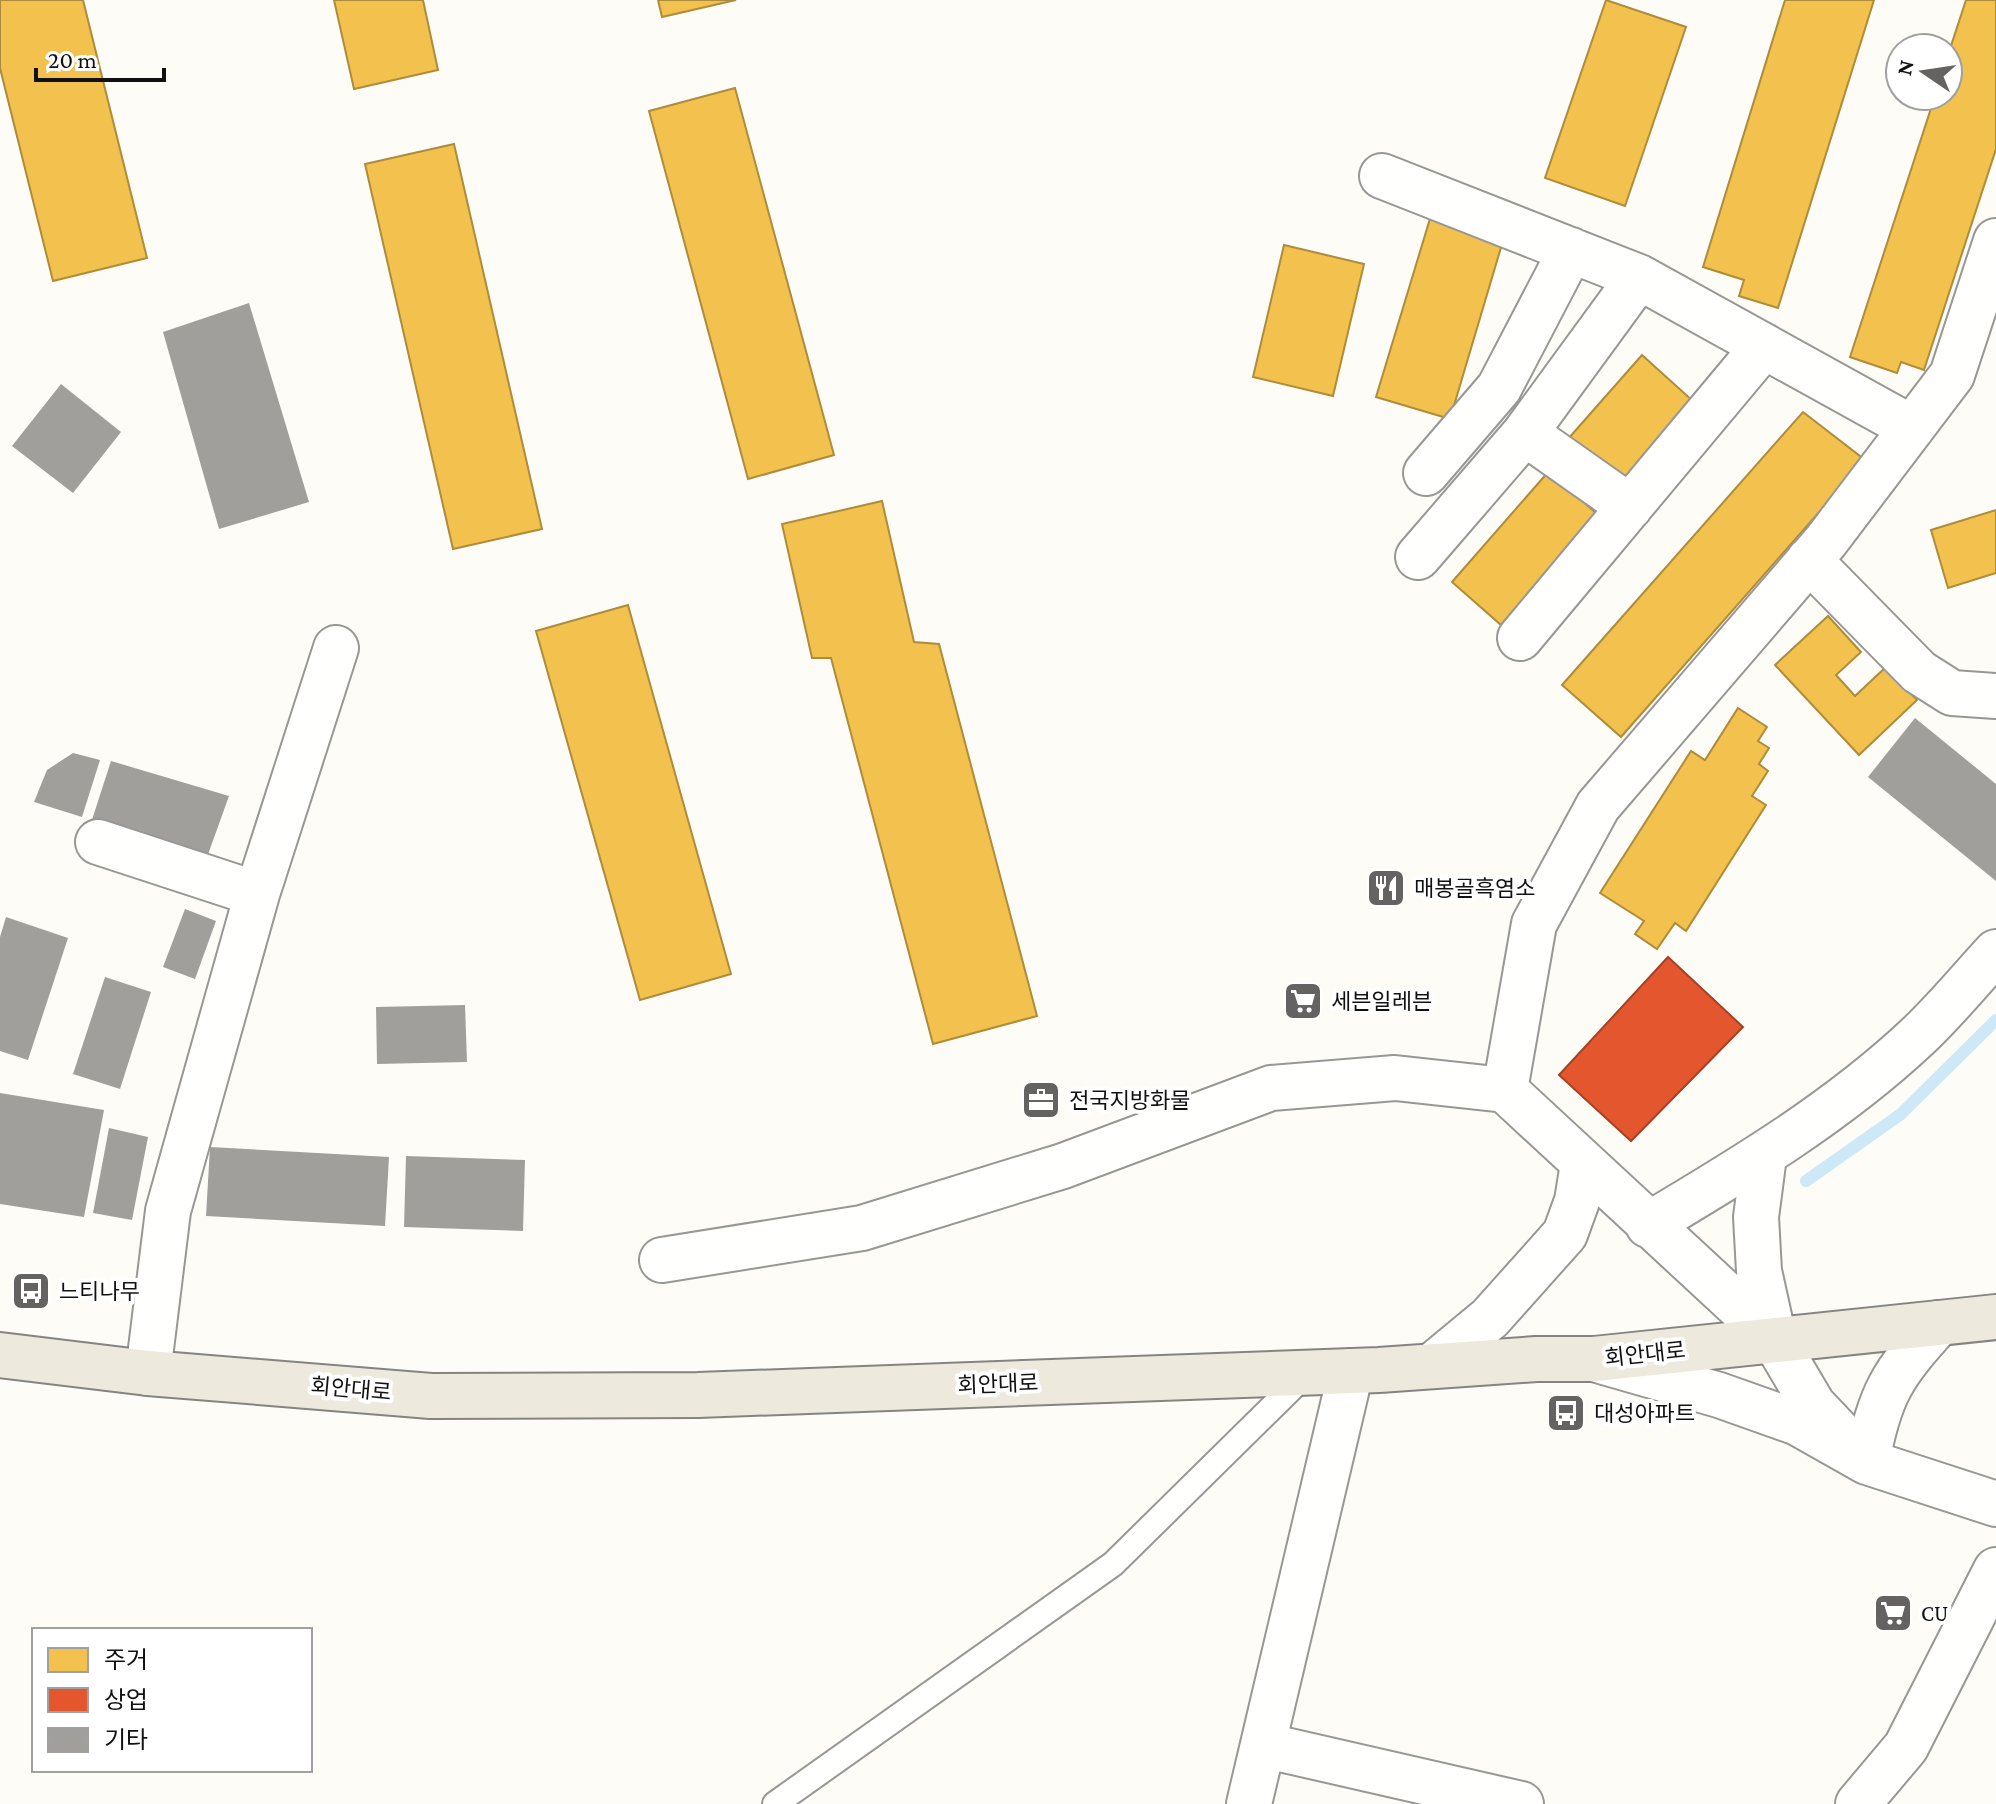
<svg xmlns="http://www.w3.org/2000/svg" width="1996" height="1804" viewBox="0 0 1996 1804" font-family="'Crimson Pro','Noto Sans KR',serif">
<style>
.homes{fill:#f2c14e;stroke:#ae8c3c;stroke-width:2}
.shops{fill:#e4572e;stroke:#a54225;stroke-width:2}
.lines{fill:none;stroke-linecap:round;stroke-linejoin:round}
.stream{stroke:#cde8f7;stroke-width:12}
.building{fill:#a19f9c}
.service-casing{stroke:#979795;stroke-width:28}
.minor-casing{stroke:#979795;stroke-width:48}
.primary-casing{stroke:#858482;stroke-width:48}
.service{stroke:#fffffe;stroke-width:24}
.minor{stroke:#fffffe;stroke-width:44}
.primary{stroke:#ede9dc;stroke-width:44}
.labels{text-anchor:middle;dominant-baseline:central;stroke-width:8;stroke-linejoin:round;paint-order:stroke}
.poi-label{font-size:22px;fill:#111;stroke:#fff;text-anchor:start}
.street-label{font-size:22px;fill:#111;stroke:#fff}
</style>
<rect width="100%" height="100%" fill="#fdfcf7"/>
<path class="homes" d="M0,0H83L147,258L53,281L0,68Z
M334,0H423L438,70L354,89Z
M658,0H736L662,17Z
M1606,0L1686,27L1625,206L1545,178Z
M1785,0H1874L1778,308L1739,296L1744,280L1703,267Z
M1966,0H1996V149L1924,370L1901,362L1897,373L1850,357L1935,96H1948V55Z
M735,88L834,455L748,479L649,111Z
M454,144L542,529L453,549L365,164Z
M1432,212L1505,234L1450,419L1376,397Z
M1284,245L1364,264L1333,396L1253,377Z
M1642,355L1694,402L1620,485L1568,439Z
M1803,412L1865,460L1621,737L1562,685Z
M1549,471L1597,514L1501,625L1452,582Z
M882,501L914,642L939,644L1037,1016L933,1044L831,658H812L782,524Z
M1996,510V573L1948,588L1931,530Z
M628,605L731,974L640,1000L536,631Z
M1828,616L1861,652L1836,675L1855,696L1886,667L1917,700L1859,755L1775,665Z
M1738,708L1767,727L1758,741L1769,748L1759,764L1768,771L1752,796L1766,805L1686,931L1675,923L1657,949L1635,934L1644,921L1600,893L1691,751L1705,760Z"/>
<path class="shops" d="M1668,957L1743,1027L1631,1141L1559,1075Z"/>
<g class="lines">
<path class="stream" d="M1806,1181L1901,1114L1996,1020"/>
</g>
<path class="building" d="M249,303L309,502L219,529L163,332Z
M61,384L121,432L73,493L12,446Z
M1915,718L1996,784V881L1868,777Z
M73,753L100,760L82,817L34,802L47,770Z
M111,761L229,796L206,860L90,826Z
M185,909L216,921L195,979L163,967Z
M6,917L68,938L28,1060L0,1051V937Z
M105,977L151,992L120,1089L73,1074Z
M465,1005L467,1062L377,1064L376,1007Z
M0,1093L104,1110L84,1217L0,1204Z
M109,1128L148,1137L132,1220L93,1213Z
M210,1147L389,1157L385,1226L206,1216Z
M406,1156L525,1160L523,1231L404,1227Z"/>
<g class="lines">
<defs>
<path id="service" d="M775,1804L1113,1564L1307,1373"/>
<path id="minor" d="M1382,176L1639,277L1912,428
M1426,473L1499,388L1571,250
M1630,507L1525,433L1639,277
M1418,557L1525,433
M1809,560L1919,672L1952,693L1996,696
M1520,638L1764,346
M98,842L257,894
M1505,1090L1534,924L1598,806L1826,541L1952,375L1996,241
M1764,1156L1756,1217L1759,1271L1774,1339
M1648,1225C1742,1169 1837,1112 1917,1037C1945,1011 1970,980 1996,952
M662,1260L862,1228L1063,1166L1271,1088L1395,1078L1505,1090L1774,1339L1813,1405L1867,1462
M1594,1359L1719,1395L1798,1423L1867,1462L1996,1504
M1432,1366L1490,1318L1565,1234L1577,1201L1583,1164
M148,1373L168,1211L257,894L336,648
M1867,1462C1879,1394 1893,1373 1939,1323
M1263,1745L1521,1804
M1249,1804L1351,1371
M1858,1804L1906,1747L1996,1570"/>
<path id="primary" d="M0,1355L148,1373L431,1396L698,1395L1379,1370L1536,1359H1594L1996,1317"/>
</defs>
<use href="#service" class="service-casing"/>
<use href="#minor" class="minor-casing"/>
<use href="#primary" class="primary-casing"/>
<use href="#service" class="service"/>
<use href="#minor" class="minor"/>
<use href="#primary" class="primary"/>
</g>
<defs>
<symbol id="restaurant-square" viewBox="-11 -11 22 22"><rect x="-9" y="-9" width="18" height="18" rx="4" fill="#646362" stroke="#fff"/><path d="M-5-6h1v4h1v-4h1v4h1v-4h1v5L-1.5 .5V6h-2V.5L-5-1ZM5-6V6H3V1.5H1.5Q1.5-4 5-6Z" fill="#fff"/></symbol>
<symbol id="supermarket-square" viewBox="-11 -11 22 22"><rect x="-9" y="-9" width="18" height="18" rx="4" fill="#646362" stroke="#fff"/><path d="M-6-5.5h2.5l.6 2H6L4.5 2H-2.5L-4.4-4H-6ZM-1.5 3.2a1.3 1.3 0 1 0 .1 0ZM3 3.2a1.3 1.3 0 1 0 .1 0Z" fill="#fff"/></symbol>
<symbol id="office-square" viewBox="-11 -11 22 22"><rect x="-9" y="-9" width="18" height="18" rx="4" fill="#646362" stroke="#fff"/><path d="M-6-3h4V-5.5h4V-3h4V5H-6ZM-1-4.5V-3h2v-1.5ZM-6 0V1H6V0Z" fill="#fff"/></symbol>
<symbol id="bus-square" viewBox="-11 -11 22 22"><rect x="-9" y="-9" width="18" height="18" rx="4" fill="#646362" stroke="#fff"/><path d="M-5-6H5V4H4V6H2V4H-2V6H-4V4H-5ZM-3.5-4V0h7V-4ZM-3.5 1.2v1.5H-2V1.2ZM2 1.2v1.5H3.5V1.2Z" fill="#fff"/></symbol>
</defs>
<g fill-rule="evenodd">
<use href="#restaurant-square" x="1364" y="866" width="44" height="44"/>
<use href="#supermarket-square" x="1281" y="979" width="44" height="44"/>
<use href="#office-square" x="1019" y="1078" width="44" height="44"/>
<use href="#bus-square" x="9" y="1269" width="44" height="44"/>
<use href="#bus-square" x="1544" y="1391" width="44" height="44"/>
<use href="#supermarket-square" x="1871" y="1591" width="44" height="44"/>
</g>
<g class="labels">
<g class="poi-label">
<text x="1414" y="888">매봉골흑염소</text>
<text x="1331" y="1001">세븐일레븐</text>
<text x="1069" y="1100">전국지방화물</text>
<text x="59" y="1291">느티나무</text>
<text x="1594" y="1413">대성아파트</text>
<text x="1921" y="1613">CU</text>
</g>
<g class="street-label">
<text transform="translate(1645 1354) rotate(-6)">회안대로</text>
<text transform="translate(998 1384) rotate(-2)">회안대로</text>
<text transform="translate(351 1389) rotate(5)">회안대로</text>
</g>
</g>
<rect x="32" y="1628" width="280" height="144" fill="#ffffff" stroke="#a0a0a0" stroke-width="2"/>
<rect x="48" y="1648" width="40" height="24" fill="#f2c14e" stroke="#a0a0a0" stroke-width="2"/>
<text x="104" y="1668" font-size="24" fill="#111111">주거</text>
<rect x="48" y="1688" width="40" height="24" fill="#e4572e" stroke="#a0a0a0" stroke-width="2"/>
<text x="104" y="1708" font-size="24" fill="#111111">상업</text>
<rect x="48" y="1728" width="40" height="24" fill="#a19f9c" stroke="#a0a0a0" stroke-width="2"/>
<text x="104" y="1748" font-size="24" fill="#111111">기타</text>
<g transform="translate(1924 72) rotate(283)"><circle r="38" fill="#ffffff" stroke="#a0a0a0" stroke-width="2"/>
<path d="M0-6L14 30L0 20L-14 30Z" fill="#646362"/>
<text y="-12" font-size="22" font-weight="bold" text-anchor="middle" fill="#111111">N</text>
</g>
<path d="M36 68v12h128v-12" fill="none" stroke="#111111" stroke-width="4"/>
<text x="48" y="68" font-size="24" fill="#111111" stroke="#ffffff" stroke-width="6" paint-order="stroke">20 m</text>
</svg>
